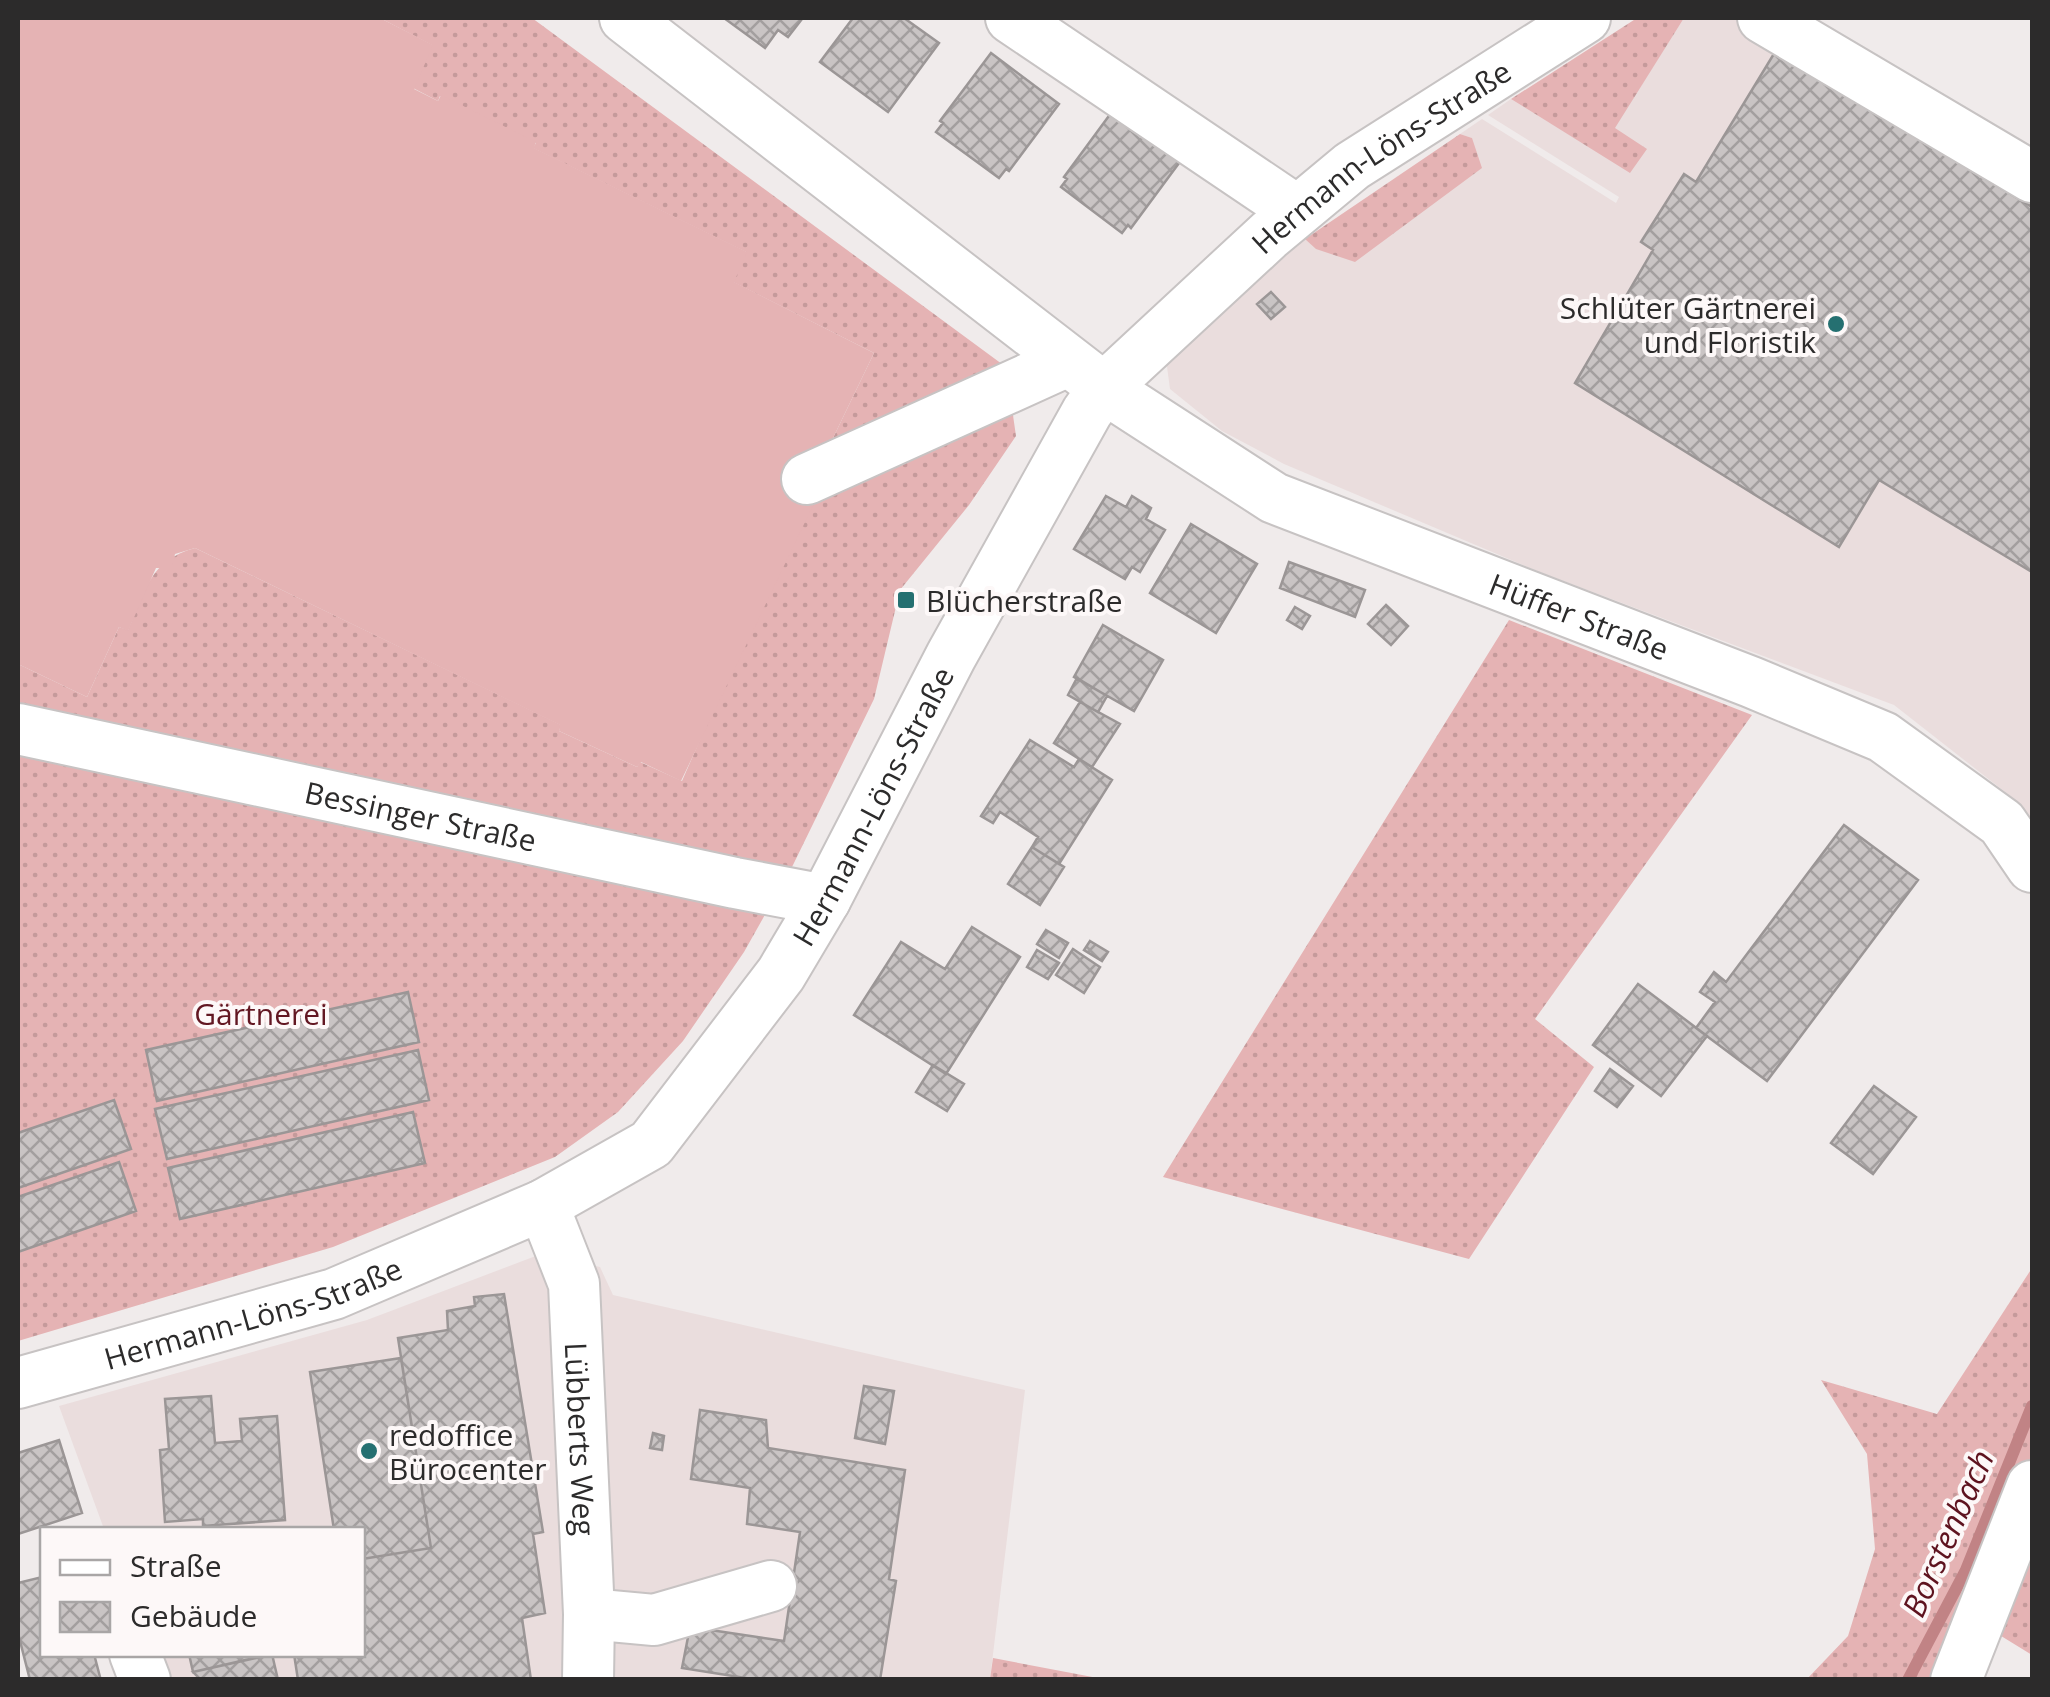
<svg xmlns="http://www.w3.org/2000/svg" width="2050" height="1697" viewBox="0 0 2050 1697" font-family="'Open Sans',sans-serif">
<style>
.built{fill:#eadddd}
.grass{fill:url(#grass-dots)}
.pitch{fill:#e5b3b4}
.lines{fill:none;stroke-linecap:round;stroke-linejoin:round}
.stream{stroke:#c18385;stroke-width:12}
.building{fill:url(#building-cross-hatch);stroke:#9b9696;stroke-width:2.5}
.minor-casing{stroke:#c7c3c3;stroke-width:54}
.minor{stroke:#fff;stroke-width:50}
.poi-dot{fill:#257071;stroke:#fdf8f8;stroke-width:4}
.labels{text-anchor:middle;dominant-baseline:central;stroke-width:8;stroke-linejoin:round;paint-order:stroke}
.street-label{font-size:30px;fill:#2c2b2b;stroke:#fdf8f8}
.poi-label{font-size:30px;fill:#2c2b2b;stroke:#fdf8f8;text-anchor:start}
.park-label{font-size:30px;fill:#621722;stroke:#fdf8f8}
.water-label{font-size:32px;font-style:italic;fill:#5e131f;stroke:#fdf8f8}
</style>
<defs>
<pattern id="grass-dots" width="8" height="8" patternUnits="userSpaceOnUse" patternTransform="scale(2.5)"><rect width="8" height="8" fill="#e5b3b4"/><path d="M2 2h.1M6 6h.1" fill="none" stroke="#c59a9b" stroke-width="1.8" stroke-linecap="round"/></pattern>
<pattern id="building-cross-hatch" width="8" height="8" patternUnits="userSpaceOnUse" patternTransform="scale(2.5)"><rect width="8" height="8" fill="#c9c4c4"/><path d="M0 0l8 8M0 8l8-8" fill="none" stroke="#a39f9f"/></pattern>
</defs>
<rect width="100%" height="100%" fill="#f0ebeb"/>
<path class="built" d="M1684,18H1804L2032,154V824L2014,799L1894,705L1542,573L1284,464L1222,431L1170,389L1166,359L1302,232L1305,239L1472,138L1460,134L1482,119L1616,203L1619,197L1488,115L1511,99L1630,172L1614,128Z
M541,1254L600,1267L613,1295L1025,1390L990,1679H159L150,1655L362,1654V1530L104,1529L59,1406L367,1320Z"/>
<path class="grass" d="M380,18H532L1006,367L1016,436L969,505L900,590L874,699L793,865L744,952L683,1041L618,1112L555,1157L333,1247L18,1341V664L87,697L119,627L128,630C146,590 149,561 195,548L561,725L559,731L637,767L640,762L682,781L820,465L874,353L733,282L746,252L533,148L536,143L440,96L438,101L413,88L432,45Z
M1637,18H1684L1615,128L1647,149L1630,173L1511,99Z
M1460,134L1472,138L1482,168L1355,262L1316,249L1305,239Z
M1509,620L1752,715L1535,1019L1594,1067L1469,1259L1163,1177Z
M2032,1268V1655L1967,1615L1931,1679L1806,1680L1848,1636L1875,1549L1867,1454L1821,1380L1937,1414Z
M993,1658L1103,1679H990Z"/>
<path class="pitch" d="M18,18H380L433,45L414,89L438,101L441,95L536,142L534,148L747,252L734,282L874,353L820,465L817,497L681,781L641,762L637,767L559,731L560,725L195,548L175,554L172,568H156L128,631L119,627L87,697L18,664Z"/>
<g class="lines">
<path class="stream" d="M1908,1680L1966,1570L2032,1406"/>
</g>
<path class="building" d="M724,18H800L802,19L788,37L778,30L765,48Z
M853,18H904L939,43L888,112L820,62Z
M1775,52L2032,207V572L1879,480L1839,547L1575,383L1653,250L1641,242L1684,174L1696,182Z
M991,53L1059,104L1009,171L1006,169L999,178L936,132L943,123L940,121Z
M1114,109L1182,159L1131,228L1128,225L1122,233L1061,187L1067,179L1064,177Z
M1271,292L1285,307L1271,319L1257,304Z
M1106,496L1126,507L1132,496L1151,508L1146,519L1165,530L1140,572L1132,567L1125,579L1074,549Z
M1191,524L1257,564L1216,633L1150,593Z
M1289,562L1365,590L1355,617L1280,588Z
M1386,605L1408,626L1391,645L1368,624Z
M1295,607L1310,616L1302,629L1287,620Z
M1103,625L1163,660L1134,711L1074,677Z
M1077,678L1107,696L1098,712L1068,695Z
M1080,702L1120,724L1092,767L1054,743Z
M1030,740L1074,767L1079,759L1112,780L1059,864L1032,847L1038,837L1000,812L993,823L981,816Z
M1844,825L1918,880L1767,1081L1696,1028L1715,1002L1700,992L1714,972L1726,982Z
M1032,847L1064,867L1040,905L1008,884Z
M972,927L1020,957L946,1074L854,1015L901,942L945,969Z
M1046,930L1068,943L1059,958L1037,944Z
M1090,941L1108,952L1102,961L1084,950Z
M1073,949L1100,967L1084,993L1056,975Z
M1037,950L1059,963L1048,979L1027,967Z
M1638,984L1707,1036L1661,1096L1593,1045Z
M408,992L419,1042L157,1101L146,1050Z
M418,1050L429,1100L167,1159L155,1109Z
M933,1065L964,1084L947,1111L916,1092Z
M1610,1069L1633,1086L1617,1107L1595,1091Z
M1874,1086L1916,1117L1873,1174L1831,1143Z
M114,1100L131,1149L18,1188V1133Z
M413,1112L425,1163L180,1219L168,1168Z
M119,1162L136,1211L18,1252V1197Z
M504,1294L543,1532L533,1534L545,1613L522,1618L531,1680H298L294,1654H362V1559L431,1548L398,1338L448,1330L447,1311L475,1306L474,1297Z
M401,1358L431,1548L362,1559V1530H334L310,1372Z
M864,1386L894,1391L885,1444L855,1438Z
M211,1396L215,1443L242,1441L240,1419L277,1416L285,1520L203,1526V1519L165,1522L160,1450L169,1449L165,1399Z
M700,1410L766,1420L768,1448L905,1470L889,1579L896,1581L880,1680H758L682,1668L690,1627L784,1641L800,1532L747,1524L750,1488L691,1479Z
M653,1433L664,1436L662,1450L650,1448Z
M59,1440L82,1513L18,1534V1453Z
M42,1577V1654H94L100,1677L92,1680H30L18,1633V1583Z
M189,1654H255L256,1658L193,1672Z
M272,1654L278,1680H201L193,1672Z"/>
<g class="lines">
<defs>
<g id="minor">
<path id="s1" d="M625,18L1104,388L1274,498L1751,682L1883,737L2002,823L2032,867"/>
<path d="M1011,18L1297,211"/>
<path d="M1763,18L2032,177"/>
<path d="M807,479L1068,361"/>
<path id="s2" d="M18,729L735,883L825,900"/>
<path id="s3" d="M543,1205L574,1284L589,1614L588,1680"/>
<path id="s4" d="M18,1383L334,1294L543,1205L651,1144L781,974L825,900L951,656L1087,412L1104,388L1269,235L1352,166L1585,18"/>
<path d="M589,1614L654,1620L771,1586"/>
<path d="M135,1654L145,1680"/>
<path d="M1956,1680L2032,1486"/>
</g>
</defs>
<use href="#minor" class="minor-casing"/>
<use href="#minor" class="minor"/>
</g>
<g class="poi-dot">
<circle cx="1836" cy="324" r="10"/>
<rect x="896" y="590" width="20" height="20" rx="5"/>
<circle cx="369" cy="1451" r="10"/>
</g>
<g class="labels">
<g class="street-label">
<text stroke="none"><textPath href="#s4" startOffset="1925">Hermann-Löns-Straße</textPath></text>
<text stroke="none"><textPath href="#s1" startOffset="1135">Hüffer Straße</textPath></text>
<text stroke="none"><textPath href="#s4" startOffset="1085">Hermann-Löns-Straße</textPath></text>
<text stroke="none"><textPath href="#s2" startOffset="412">Bessinger Straße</textPath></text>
<text stroke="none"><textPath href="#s4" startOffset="245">Hermann-Löns-Straße</textPath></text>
<text stroke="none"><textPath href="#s3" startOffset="240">Lübberts Weg</textPath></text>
</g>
<g class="poi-label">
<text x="1816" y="307" text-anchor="end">Schlüter Gärtnerei<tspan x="1816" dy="34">und Floristik</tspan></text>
<text x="926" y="600">Blücherstraße</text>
<text x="389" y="1434">redoffice<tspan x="389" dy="34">Bürocenter</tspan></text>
</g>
<g class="park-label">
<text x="261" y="1013">Gärtnerei</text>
</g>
<g class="water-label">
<text transform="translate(1947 1533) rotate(-66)">Borstenbach</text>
</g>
</g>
<rect width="2050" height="1697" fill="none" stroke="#2c2b2b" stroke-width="40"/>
<rect x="40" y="1527" width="325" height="130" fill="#fdf8f8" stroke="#a9a6a6" stroke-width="2.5"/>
<rect x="60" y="1560" width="50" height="15" fill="#ffffff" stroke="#a9a6a6" stroke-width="2.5"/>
<text x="130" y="1577" font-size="30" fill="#2c2b2b">Straße</text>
<rect x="60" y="1602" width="50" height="30" fill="url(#building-cross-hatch)" stroke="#a9a6a6" stroke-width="2.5"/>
<text x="130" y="1627" font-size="30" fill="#2c2b2b">Gebäude</text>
</svg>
